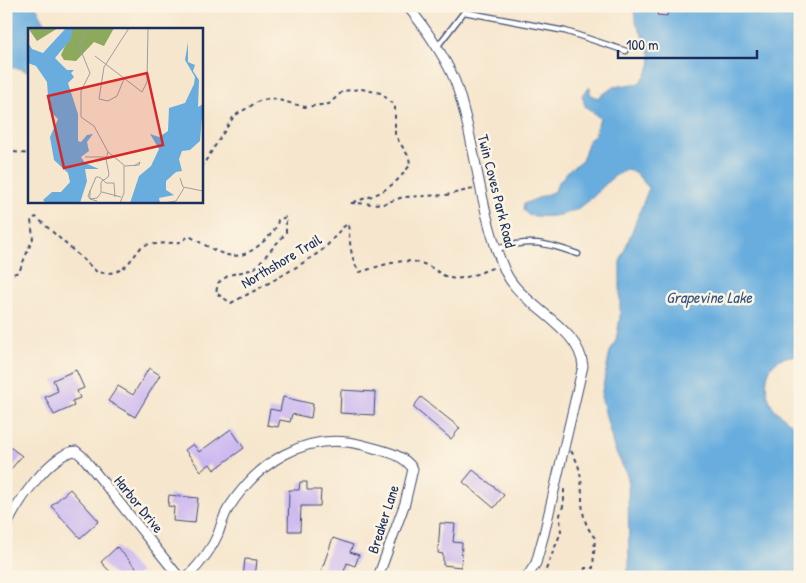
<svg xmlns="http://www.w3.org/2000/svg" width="806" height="583" viewBox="0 0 806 583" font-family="'Patrick Hand',sans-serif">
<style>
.water{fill:#68adde;stroke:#426e9e}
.building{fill:#ccb8f1}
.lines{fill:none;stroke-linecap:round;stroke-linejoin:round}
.lane-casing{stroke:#3c4a6f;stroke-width:7}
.street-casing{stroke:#3c4a6f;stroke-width:11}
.path{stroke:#3c4a6f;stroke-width:2;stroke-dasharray:4 4;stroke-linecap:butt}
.lane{stroke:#fff;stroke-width:4.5}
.street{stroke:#fff;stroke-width:9}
.labels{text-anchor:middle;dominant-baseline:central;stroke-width:5;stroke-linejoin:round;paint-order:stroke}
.street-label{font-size:15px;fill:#1b2f5e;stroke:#fcf5e5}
.water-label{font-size:16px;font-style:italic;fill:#325584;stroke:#fcf5e5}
.inset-road{fill:none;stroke:#9e9da1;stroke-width:1}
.view{fill:#d62828;fill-opacity:0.15;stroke:#d62828;stroke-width:2.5}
.inset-edge{fill:none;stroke:#1b2f5e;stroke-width:2.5}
</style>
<rect width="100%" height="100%" fill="#fcf5e5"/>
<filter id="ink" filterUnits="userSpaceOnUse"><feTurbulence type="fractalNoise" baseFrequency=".02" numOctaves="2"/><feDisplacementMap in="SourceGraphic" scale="10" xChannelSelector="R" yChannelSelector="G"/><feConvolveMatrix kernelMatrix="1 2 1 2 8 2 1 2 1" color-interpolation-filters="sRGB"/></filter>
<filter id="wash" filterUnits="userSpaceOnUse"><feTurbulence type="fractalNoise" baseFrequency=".0096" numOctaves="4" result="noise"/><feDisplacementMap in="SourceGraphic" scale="20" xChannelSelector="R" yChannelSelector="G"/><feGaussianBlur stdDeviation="1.12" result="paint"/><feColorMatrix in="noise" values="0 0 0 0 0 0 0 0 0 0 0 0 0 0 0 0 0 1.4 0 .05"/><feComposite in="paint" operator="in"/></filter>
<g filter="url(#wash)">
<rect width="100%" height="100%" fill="#f6e6cd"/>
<path class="water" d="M6,6H36L48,29H29V72L19,68H6Z
M633,6H800V355C792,356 784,356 777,361C763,370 764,396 774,408C781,417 792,423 800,432V577H624L629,567L628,477L614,448L601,396L610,352L616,340L620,318V262L649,188L635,172L626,170C611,176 605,185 593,197C574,215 553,219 528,215L523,210L524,204L555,191L558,183L569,170L582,161L589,140L595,135L600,118L585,106L582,95L590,87V94L597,98L614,87L639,83C662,59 646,47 636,22C634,17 635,11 633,6Z"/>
<g id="blocks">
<path class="building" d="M658,6L668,7L667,16L657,15Z
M149,368L160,375L135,417L108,401L118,386L133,395Z
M76,370L84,388L77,391L80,398L72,401L74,406L54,415L45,397L58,391L53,380Z
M341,390L375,392L374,415L340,413Z
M283,397L313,404L311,418L292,414L290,422L280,420L278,427L267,425L270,409L280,411Z
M421,397L460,428L451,439L413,407Z
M231,429L244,448L214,470L210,464L201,471L185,450L193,444L199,452Z
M6,444L22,456L6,475Z
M473,470L504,495L494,508L463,482Z
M300,482H307V490H321L320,506H301L300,531H288L289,490H299Z
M70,489L99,521L80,538L51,506Z
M169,495L198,498L195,523L173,521L174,507L168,506Z
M440,523L455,524L453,542L462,543L461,567L443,565V554L438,553Z
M333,538L353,545L350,552L359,555L355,566L347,563L342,577H319Z
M117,547L140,572L135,577H115L101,562Z
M245,559L257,560L255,577H243Z"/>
</g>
</g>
<g filter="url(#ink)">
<use href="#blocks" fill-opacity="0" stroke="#3c4a6f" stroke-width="1"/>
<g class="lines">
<defs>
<path id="lane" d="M464,12L565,31L626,51
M437,47L464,12L465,6
M497,249C529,238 547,243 578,254"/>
<path id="street" d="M407,6C423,24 450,64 457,87C477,147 479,212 505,271C521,307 579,325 583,366L544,534L536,563L527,577
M6,529C13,506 51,453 76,451L83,457L179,577
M187,577C200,564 211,551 218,534C221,526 223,517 228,509C257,463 306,430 363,445C380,450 403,453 413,469L405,503L378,577"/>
</defs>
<use href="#lane" class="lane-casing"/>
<use href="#street" class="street-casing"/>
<path class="path" d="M6,151L29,154
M201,168L234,116L259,101L271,98L305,107L329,104L343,91L361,89L381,93L395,106V135L409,157L410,165C392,190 378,195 350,203L383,204L403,197L446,195L473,189
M6,276L19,272L33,238L31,220L36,217L97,272C123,277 128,263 143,245L181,242L189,236C219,252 235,269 265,240C271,234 277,229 278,220L286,217V233L254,269L229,275L218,283L216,293L231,303C262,287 292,271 321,251C331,244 339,228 348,224C350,239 350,261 360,272C378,267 401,257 420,263C430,265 438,273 447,277C459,283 483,271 495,267
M571,451C592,482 571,510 595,538L593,568H585L581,577
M543,577L561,532L560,515L564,503V486"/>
<use href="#lane" class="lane"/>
<use href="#street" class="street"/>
</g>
</g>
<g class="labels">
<g class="street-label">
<text transform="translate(497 191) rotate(76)">Twin Coves Park Road</text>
<text transform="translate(281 261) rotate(-31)">Northshore Trail</text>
<text transform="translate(139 504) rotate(51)">Harbor Drive</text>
<text transform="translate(383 519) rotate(-72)">Breaker Lane</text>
</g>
<g class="water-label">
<text x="709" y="297">Grapevine Lake</text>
</g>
</g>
<g transform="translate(28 28)">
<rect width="175" height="175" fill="#f6e6cd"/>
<path d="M0,0H30L9,13ZM45,0H86L76,18L66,14L48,33L36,32L33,27Z" fill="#8da95c"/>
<path d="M38,0H45L43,11L27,30L39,42H46L43,45L46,49L40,55L50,86V113L53,114L59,107L65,106L59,114L61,123L53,129L57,135L71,141H57L59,153L52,175H18L15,172L24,164H33L42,154L40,145L26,132L22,109L30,91L21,82L19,54L8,38L0,35V15L4,21L15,25ZM160,14V34L167,37L165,43L171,52L170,79L175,76L172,113L162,122L154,123L151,131L154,143L148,144L138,153V162L146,167L131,170L132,175H102L111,148L123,138L131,121L122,106L131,109L140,103L141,80L157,75L166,56L167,49L157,32Z" fill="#68adde"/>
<path class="inset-road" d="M65,0L57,5L51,18L62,45L53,63V89L66,98L80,124L96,137V165L92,175M67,28L114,64L119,54L120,0M96,51L89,68L80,73L71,71L76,39L101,0M80,124L78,131L81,146L80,149L76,152H75L74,153L73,155V165L69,170L62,171L60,168L68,149H71L75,152L78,155H86L87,169M57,129H78M97,138L111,137L112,134L106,138M152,150L155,159L175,163M62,162V171L69,173M74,164L93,169M135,175L148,173L156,160"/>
<path class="view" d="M119,45L135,117L36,140L20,68Z"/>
<rect width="175" height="175" class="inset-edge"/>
</g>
<rect width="806" height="583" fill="none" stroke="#fcf5e5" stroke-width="25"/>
<path d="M618 50v8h139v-8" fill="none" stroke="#1b2f5e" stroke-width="2.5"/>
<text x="626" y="50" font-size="15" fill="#1b2f5e" stroke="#fcf5e5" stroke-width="4" paint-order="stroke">100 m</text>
</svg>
